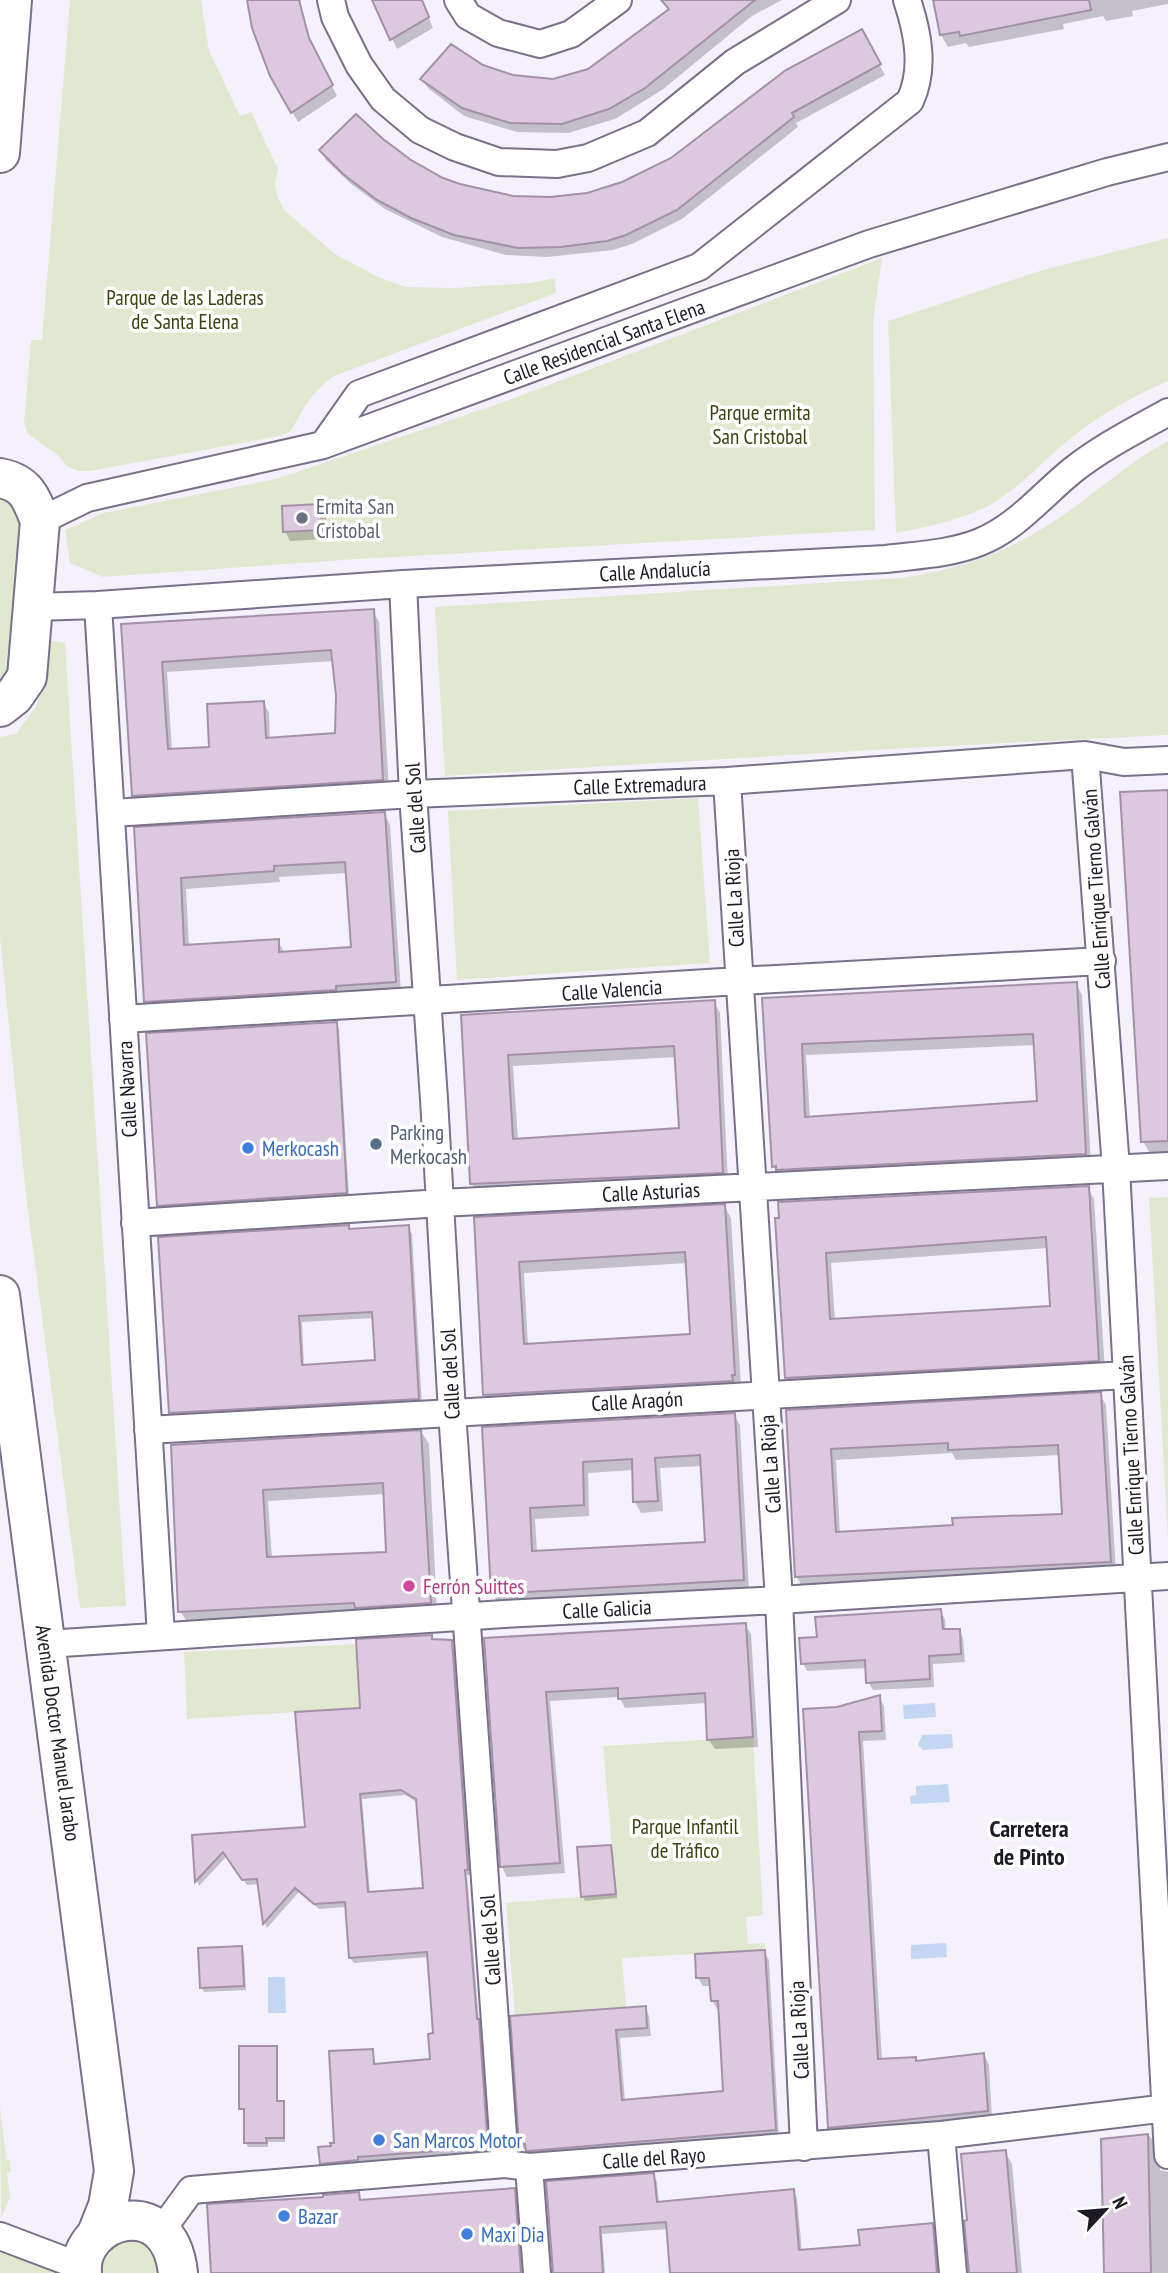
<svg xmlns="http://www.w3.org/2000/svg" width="1168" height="2273" viewBox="0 0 1168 2273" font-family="'PT Sans Narrow',sans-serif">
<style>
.green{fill:#e0e8cf}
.water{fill:#c3d7f3}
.shadow{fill:#0003;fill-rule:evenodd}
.building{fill:#dcc8df;stroke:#a491a7;stroke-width:2;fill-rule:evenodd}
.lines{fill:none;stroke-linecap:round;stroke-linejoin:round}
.street-casing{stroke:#79718a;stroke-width:30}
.secondary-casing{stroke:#79718a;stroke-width:42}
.street{stroke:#fff;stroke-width:26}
.secondary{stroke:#fff;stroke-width:38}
.worship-dot{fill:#6b7280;stroke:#fff;stroke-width:2.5}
.service-dot{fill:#5c6f8a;stroke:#fff;stroke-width:2.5}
.shop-dot{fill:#3f7fe0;stroke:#fff;stroke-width:2.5}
.hotel-dot{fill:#d1479c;stroke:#fff;stroke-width:2.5}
.labels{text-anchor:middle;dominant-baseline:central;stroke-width:7;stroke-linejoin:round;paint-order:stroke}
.park-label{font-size:21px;fill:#38430f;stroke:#fff}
.street-label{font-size:21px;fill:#1d1a24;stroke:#fff}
.worship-label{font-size:21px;fill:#5b616d;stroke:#fff;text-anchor:start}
.service-label{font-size:21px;fill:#4e5e75;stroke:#fff;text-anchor:start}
.shop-label{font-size:21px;fill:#366cbe;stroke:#fff;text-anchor:start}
.hotel-label{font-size:21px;fill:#b23c85;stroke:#fff;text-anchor:start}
.quarter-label{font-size:24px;font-weight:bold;fill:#1d1a24;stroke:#fff}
</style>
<rect width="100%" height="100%" fill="#f5f1fc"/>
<path class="green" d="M70,0H201L209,51L240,116L251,112L278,169L275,183L277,196L284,210L335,254L376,276L405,287L456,288L530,283L555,278L556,293L334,376C313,390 302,410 291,431L280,436L90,471H78L67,466L59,456L28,434L24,424L31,340H42Z
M1168,238V381C1134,396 1101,414 1071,438C1042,461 1018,491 984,508C956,521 926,527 896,533L888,321L1043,270Z
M882,258L873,322L875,530L358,559L103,577L70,563L65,530L103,513L276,479L504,402Z
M1168,441V735L907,748L445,776L435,607L901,578C958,569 996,557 1045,527C1088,501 1123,465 1168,441Z
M0,492L21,513L10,672L0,687Z
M49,640L65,643L126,1606L80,1608L26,1195L0,937V737L16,734L37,705Z
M698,798L710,963L457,980L448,811Z
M1168,1197V1541L1149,1198Z
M357,1644L360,1708L187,1719L184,1652Z
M753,1737L763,1915L746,1917L748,1944L765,1943V1950L622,1958L626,2007L515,2016L506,1903L616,1894L603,1746Z
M0,2106L6,2160H10L11,2172L7,2173L10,2197L1,2218Z
M145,2238L163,2273H97L105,2244Z
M0,2244L68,2273H0Z"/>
<path class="water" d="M935,1703L936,1717L904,1719L903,1705Z
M952,1734L953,1748L923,1750L918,1745L922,1735Z
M948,1784L950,1802L911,1804L910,1796L916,1795V1786Z
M946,1943L947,1957L911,1959V1945Z
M268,1977H285L286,2013H268Z"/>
<path class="shadow" d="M249,0H301V9L298,6L310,47L314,50L337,96L298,122L273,78Z
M373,0H421L433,28L397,49Z
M682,0H782L752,16L662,90L615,119L568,133L517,132L464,116L428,88L422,79L482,66L513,77L553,81L589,71Z
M934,0H1168V4L1132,11L1133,16L1106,21L1103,16L1063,24L1064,29L969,47L966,43L948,47L941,35Z
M861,31L885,75L796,123L798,127L682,219L632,244L613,250L547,257L506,255L442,237L385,209L351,184L326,160L321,150L381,140L410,161L442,179L477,191L513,198L550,199L587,194L623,184L672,159Z
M320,506L326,515L327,539L290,541L285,531Z
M373,611L379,622L389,790L139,806L133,795L123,626ZM334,661L337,696V735L270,740L269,713L263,702L211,748L172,750L167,672Z
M1168,792V1154L1151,1155L1143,1141Z
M384,813L390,825L401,993L152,1013L146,1001L136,830ZM347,873L352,949L285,954L278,941L189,946L186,889L280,882L279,877Z
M1076,984L1082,995L1091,1165L780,1177L773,1166L764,1000ZM1036,1045L1039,1102L810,1118L806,1055Z
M714,1002L720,1013L728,1184L479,1196L472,1184L463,1017ZM677,1057L681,1130L518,1140L513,1066Z
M336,1023L339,1029L349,1198L161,1211L158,1205Z
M1088,1188L1094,1199L1105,1371L793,1389L787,1378L776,1220ZM1048,1248L1052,1307L835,1320L831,1263Z
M724,1206L731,1218L741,1386L491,1406L485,1395L475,1219ZM688,1263L691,1336L528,1346L524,1273Z
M348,1227L350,1230L408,1227L412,1234L422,1405L174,1419L170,1413ZM374,1318L377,1362L304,1367L302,1322Z
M1100,1394L1106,1405L1116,1572L803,1588L797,1577L788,1412ZM952,1453L956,1460L1061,1455L1064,1515L955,1527L840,1534L836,1460Z
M734,1415L740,1425L749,1591L499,1605L493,1594L484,1429ZM703,1466L707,1543L537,1552L535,1519L589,1516L588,1473L634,1470L635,1502L641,1513L663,1511L660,1468Z
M422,1433L429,1444L437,1614L187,1622L180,1611L173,1446ZM385,1494L388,1553L272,1559L268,1501Z
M940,1611L945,1619L946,1631L959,1630L963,1638L965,1662L933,1664L934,1687L873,1690L868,1682L867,1668L807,1671L803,1663L819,1639Z
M745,1625L751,1634L758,1747L715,1749L709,1740L707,1703L625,1708L619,1697L550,1701L565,1873L507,1877L502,1867L486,1640Z
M431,1636L434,1641H451L454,1647L471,1875H467L479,2022L481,2026L490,2152L360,2162V2166L325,2169L322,2163L336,2145L372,2051L376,2066L432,2061L435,2035L429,1957L354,1963L350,1958L347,1907L319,1909L299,1892L267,1928L265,1924L260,1884L247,1885L227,1856L199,1886L197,1881L194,1836L306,1829L362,1710ZM405,1795L418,1803L425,1889L370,1894L362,1799Z
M879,1697L884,1706L886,1740L863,1741L882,2061L917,2062L984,2055L989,2065L992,2120L835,2137L830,2127L838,1708Z
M610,1846L613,1851L617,1898L585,1901L582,1896Z
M241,1948L244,1952L246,1990L204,1992L201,1987Z
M764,1952L769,1960L779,2138L532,2159L528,2152H526L521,2144L512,2018L645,2008L649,2016L651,2036L620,2038L625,2102L725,2093L720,2009H717L712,2000L711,1986H703L698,1978Z
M276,2048L278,2052V2103H283L285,2107V2142H268V2147H248L246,2143V2113L241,2109Z
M1150,2136L1157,2148L1160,2170L1168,2172V2273H1106L1103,2141Z
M1005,2152L1012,2164L1022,2273H970Z
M653,2175L657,2182L659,2204L793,2191L797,2198L802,2252L861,2246L932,2225L936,2232L940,2273H672L668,2229L602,2234L605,2273H555L548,2183Z
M507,2190L518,2210L522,2273H427Z"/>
<path class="building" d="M247,0H299L309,38L333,85L291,113L270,76L252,28Z
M372,0H422L429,17L390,40Z
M661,0H755L645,88L609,109L562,124L510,123L462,108L420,79L451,44L483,65L513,75L553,79L588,69L669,9Z
M933,0H1089L1091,10L960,36L959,32L940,35Z
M862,29L881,64L792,113L794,117L677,210L626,235L607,241L561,247L518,248L454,235L411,218L377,200L343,174L319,150L356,114L383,139L411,160L443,178L460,184L513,196L550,197L587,193L622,182L671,158L786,70Z
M321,504L322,530L283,532L282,506Z
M374,609L383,780L132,796L121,624ZM331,650L336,696L335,733L266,738L264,701L207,704L209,747L168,749L162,662Z
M1168,790V1141L1141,1142L1120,792Z
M385,812L396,982L336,986V990L144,1002L134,827ZM345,862L351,947L279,952V939L184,945L181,878L274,871V866Z
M1077,982L1086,1154L776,1170V1166L772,1167L762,998ZM1033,1034L1037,1101L805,1117L802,1044Z
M715,1000L723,1173L470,1184L461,1015ZM674,1046L679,1128L513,1139L508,1055Z
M337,1022L347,1193L157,1206L146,1033Z
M1089,1186L1099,1361L785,1378L775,1218H779L778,1202ZM1046,1237L1050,1306L830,1319L826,1253Z
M725,1204L735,1375H732L733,1381L483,1395L474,1217ZM685,1252L690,1334L524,1344L519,1262Z
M349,1225V1229L409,1225L419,1399L169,1413L158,1237ZM372,1312L375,1360L302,1365L299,1316Z
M1101,1392L1111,1562L795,1577L786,1410ZM948,1443V1450L1058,1445L1062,1514L952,1518L953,1525L836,1532L831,1449Z
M735,1413L744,1580L491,1594L482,1427ZM700,1455L705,1542L532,1551L530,1508L584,1505L583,1462L632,1459L633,1502L658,1501L655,1458Z
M421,1430L431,1603L355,1608L354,1603L178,1612L171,1445ZM383,1483L386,1552L267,1557L263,1490Z
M941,1609L943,1629H960L961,1654L929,1656L930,1679L866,1683L865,1660L801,1664L799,1638L817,1637L815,1617Z
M746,1623L753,1737L707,1740L705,1693L618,1699V1688L546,1692L560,1863L500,1867L484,1638Z
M432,1635V1639L452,1640L468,1870H465L477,2019H479L488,2147L358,2157V2160L320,2164L318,2147L331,2146L330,2143H334L329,2051L373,2049L374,2064L430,2059L428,2034L433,2033L427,1952L349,1958L345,1902L314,1904L295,1888L263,1924L257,1879L242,1880L223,1852L195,1882L192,1835L305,1827L295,1712L360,1708L356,1639ZM401,1790L416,1799L423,1888L368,1892L360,1794Z
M880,1695L882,1731L859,1732L878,2059L916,2057V2061L984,2053L988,2111L828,2128L803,1709L837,1707Z
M611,1845L616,1894L581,1897L577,1847Z
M242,1946L244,1986L200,1988L198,1948Z
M765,1950L776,2130L529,2151H526L525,2144H519L510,2016L646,2006L647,2028L616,2030L622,2100L723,2091L718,2001H711L709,1978H696L695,1954Z
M239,2046H277V2101H284V2138H266L267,2143H244V2109H239Z
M1148,2134L1151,2273H1104L1101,2139Z
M1006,2150L1017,2273H969L964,2221L967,2220L961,2154Z
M654,2173L657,2202L794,2189L799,2250L860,2245L858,2230L933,2223L937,2273H670L666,2222L600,2227L603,2273H553L546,2181Z
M515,2188L521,2273H211L207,2204L323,2197V2195L359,2192L360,2200Z"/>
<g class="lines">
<defs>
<path id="street" d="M331,0L335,17L359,65L383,99L420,130L455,147L499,162L557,164L588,158L647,133L735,62L837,0
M458,0L468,16L498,33L540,44L571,34L618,0
M323,445L359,394L699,267L910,101C925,69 918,33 907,0
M40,521L87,498L323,445L869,244L1107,172L1168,157
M403,584L413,794L434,1099L452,1412L505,2164
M98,605L403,584L886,559C918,555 950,554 980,542C1017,527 1042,495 1073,470C1102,447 1136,430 1168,412
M34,607L98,605L161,1636
M1085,755L1116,1168L1168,2155
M727,781L779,1600L804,2147
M112,813L413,794L727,781L1085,755L1124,762L1168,760
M123,1019L739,981L1102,961
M135,1223L441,1203L1168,1166
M148,1430L1127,1375
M47,1644L504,1614L779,1600L1168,1576
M941,2135L953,2273
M529,2167L537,2273
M161,2231L191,2190L505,2164L529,2167L941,2135L1168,2108
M0,2236L82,2267"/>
<path id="secondary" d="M0,153L12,0
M0,478C26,483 31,497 40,521L27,677L14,696L0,707
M0,1295L114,2171L108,2206L96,2236
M82,2273C77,2219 169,2189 178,2273"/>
</defs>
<use href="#street" class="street-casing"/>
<use href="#secondary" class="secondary-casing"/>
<use href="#street" class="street"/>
<use href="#secondary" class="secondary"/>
</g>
<circle class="worship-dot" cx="302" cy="518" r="7"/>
<circle class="service-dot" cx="376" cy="1144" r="7"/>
<g class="shop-dot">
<circle cx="248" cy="1148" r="7"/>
<circle cx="379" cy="2140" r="7"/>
<circle cx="284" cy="2216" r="7"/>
<circle cx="467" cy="2234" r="7"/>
</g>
<circle class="hotel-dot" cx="409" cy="1586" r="7"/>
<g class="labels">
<g class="park-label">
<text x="185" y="297">Parque de las Laderas<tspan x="185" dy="24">de Santa Elena</tspan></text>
<text x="760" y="412">Parque ermita<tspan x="760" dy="24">San Cristobal</tspan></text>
<text x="685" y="1826">Parque Infantil<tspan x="685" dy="24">de Tráfico</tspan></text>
</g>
<g class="street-label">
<text transform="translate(604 342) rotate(-20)">Calle Residencial Santa Elena</text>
<text transform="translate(655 571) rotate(-3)">Calle Andalucía</text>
<text transform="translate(640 785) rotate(-2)">Calle Extremadura</text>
<text transform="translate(415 808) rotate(-94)">Calle del Sol</text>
<text transform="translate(1096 889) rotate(-94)">Calle Enrique Tierno Galván</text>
<text transform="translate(734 898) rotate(-93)">Calle La Rioja</text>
<text transform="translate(612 990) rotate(-4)">Calle Valencia</text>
<text transform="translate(127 1089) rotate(-93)">Calle Navarra</text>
<text transform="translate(651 1192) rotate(-3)">Calle Asturias</text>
<text transform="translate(450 1374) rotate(-93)">Calle del Sol</text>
<text transform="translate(637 1401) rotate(-3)">Calle Aragón</text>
<text transform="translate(1131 1455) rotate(-93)">Calle Enrique Tierno Galván</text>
<text transform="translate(770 1464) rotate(-94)">Calle La Rioja</text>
<text transform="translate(607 1609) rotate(-3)">Calle Galicia</text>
<text transform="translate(58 1733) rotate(82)">Avenida Doctor Manuel Jarabo</text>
<text transform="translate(490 1940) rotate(-94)">Calle del Sol</text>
<text transform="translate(799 2030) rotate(-93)">Calle La Rioja</text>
<text transform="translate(654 2158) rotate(-4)">Calle del Rayo</text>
</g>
<g class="worship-label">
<text x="316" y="506">Ermita San<tspan x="316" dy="24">Cristobal</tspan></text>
</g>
<g class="service-label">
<text x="390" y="1132">Parking<tspan x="390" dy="24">Merkocash</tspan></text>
</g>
<g class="shop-label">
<text x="262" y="1148">Merkocash</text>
<text x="393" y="2140">San Marcos Motor</text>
<text x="298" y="2216">Bazar</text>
<text x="481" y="2234">Maxi Dia</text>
</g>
<g class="hotel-label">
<text x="423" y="1586">Ferrón Suittes</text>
</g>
<g class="quarter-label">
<text x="1029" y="1828">Carretera<tspan x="1029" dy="28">de Pinto</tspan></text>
</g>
</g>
<g transform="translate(1105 2210) rotate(64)" stroke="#ffffff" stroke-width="5" paint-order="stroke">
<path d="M0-5L12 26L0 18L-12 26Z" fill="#1d1a24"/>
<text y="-10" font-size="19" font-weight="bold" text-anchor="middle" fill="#1d1a24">N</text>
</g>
</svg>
